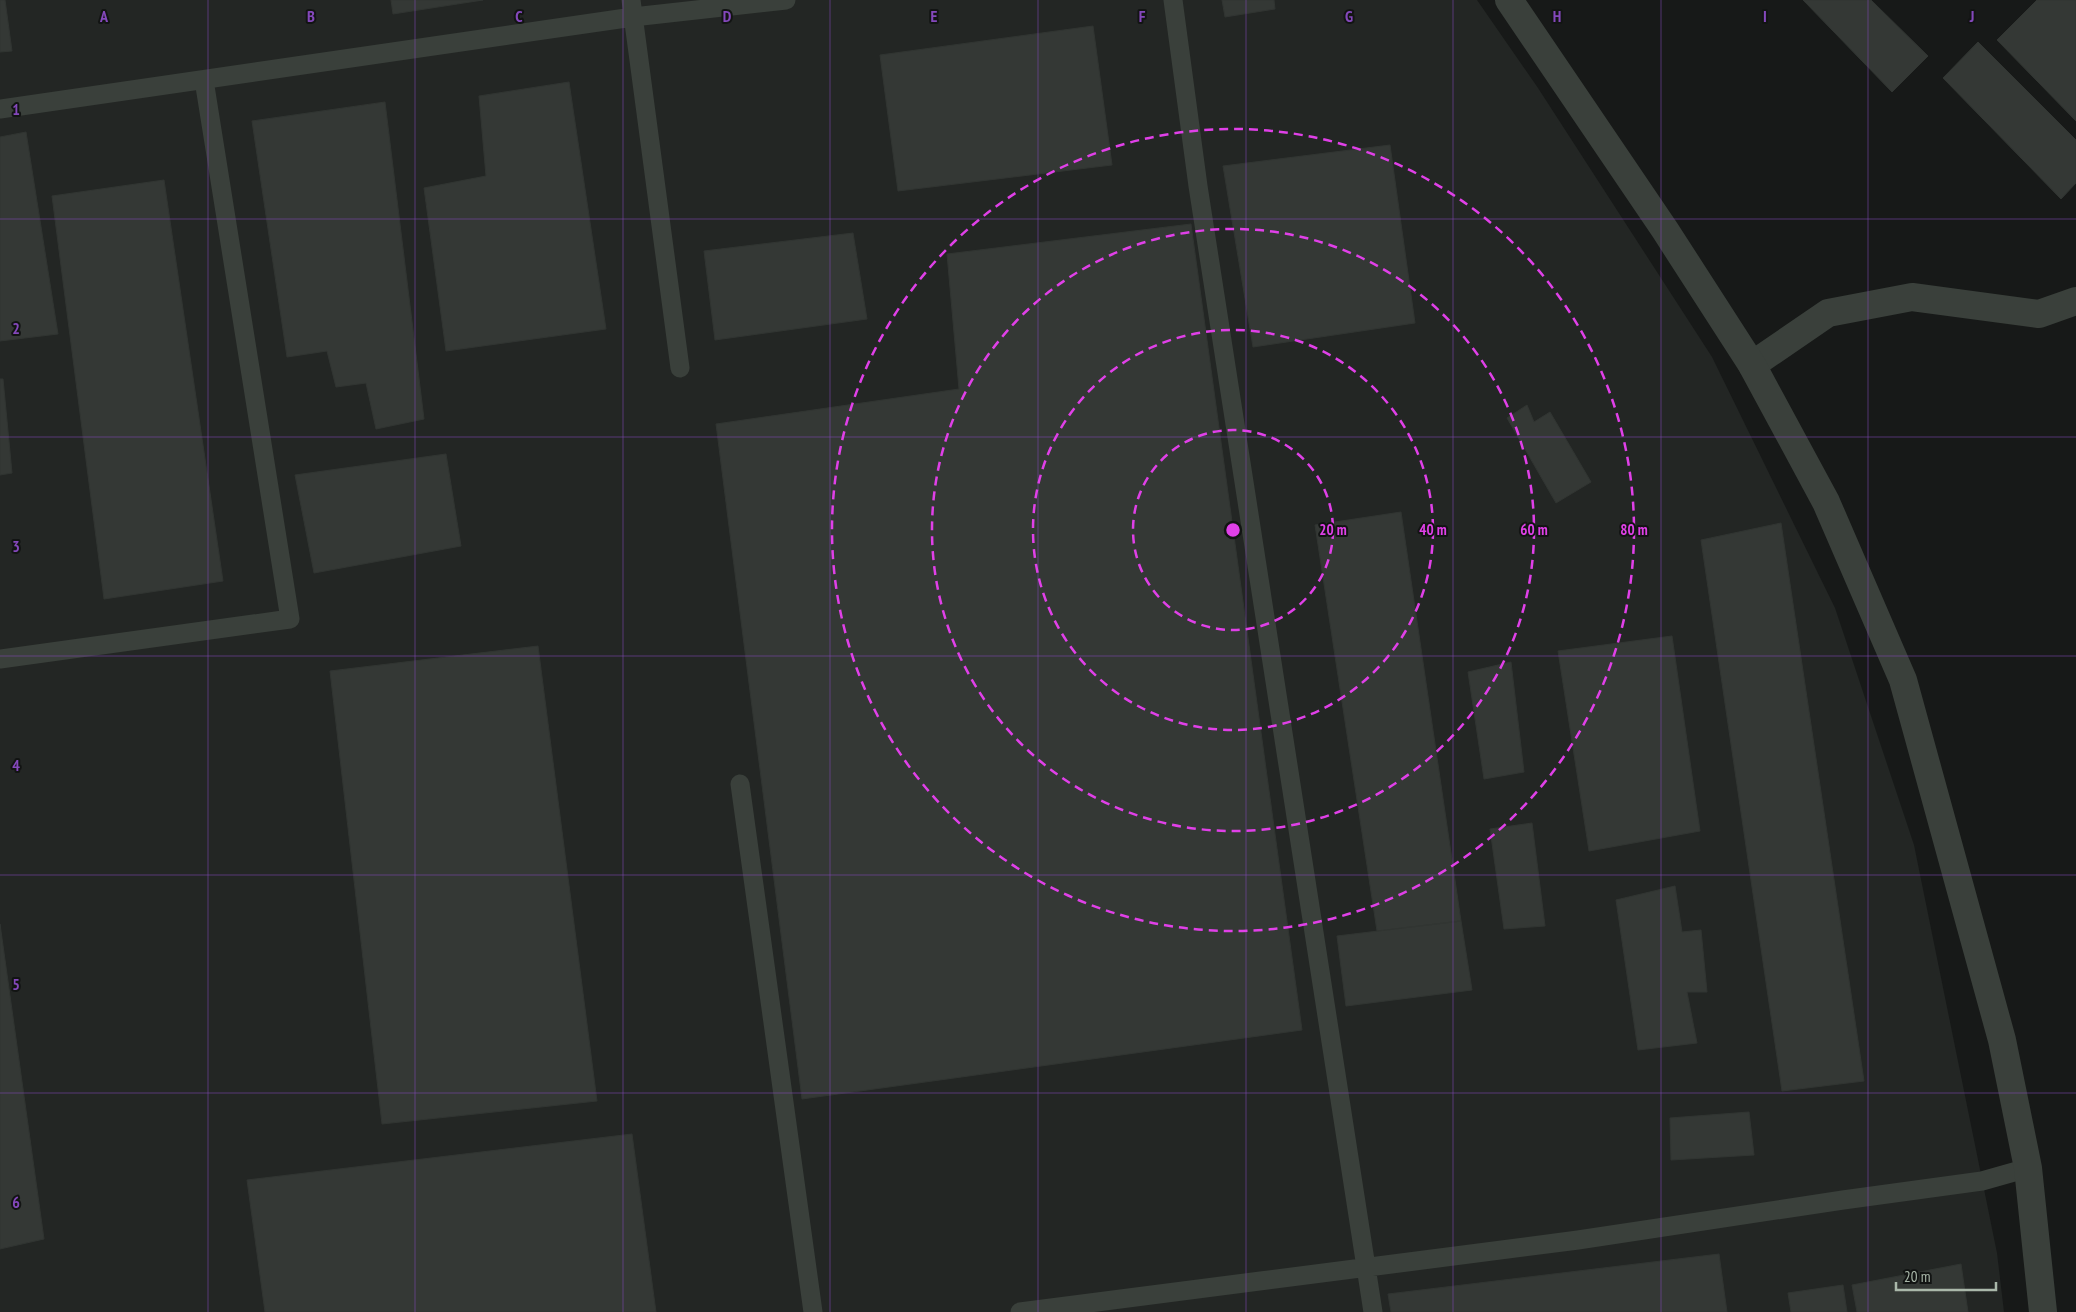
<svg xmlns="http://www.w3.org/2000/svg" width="2076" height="1312" viewBox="0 0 2076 1312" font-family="'PT Sans Narrow',sans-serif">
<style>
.built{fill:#232624}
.building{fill:#343835;stroke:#313532}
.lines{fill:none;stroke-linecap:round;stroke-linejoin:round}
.service{stroke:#3a403b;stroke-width:19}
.minor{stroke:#3a403b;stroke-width:28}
.tertiary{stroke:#3a403b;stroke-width:28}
.grid{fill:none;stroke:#8448bb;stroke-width:1;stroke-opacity:0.55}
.ring{fill:none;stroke:#e040e8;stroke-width:2.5;stroke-dasharray:9 6}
.grid-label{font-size:16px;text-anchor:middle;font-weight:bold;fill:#8448bb;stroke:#121413;stroke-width:4;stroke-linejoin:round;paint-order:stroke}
.centre{fill:#e040e8;stroke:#121413;stroke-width:2.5}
.ring-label{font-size:15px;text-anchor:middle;font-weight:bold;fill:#e040e8;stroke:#121413;stroke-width:4;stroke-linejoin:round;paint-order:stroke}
</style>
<rect width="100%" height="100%" fill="#171918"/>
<path class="built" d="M0,0H1477L1538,88L1712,357L1835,608L1914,845L1997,1253L2004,1312H0Z"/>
<path class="building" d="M0,0H5L12,51L0,52Z
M391,0H483L393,14Z
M1222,0H1274L1275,9L1225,17Z
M1803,0H1871L1928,56L1892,92Z
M2037,0H2076V121L1997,40Z
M1093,26L1112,165L898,191L880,55Z
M1978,42L2076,140V183L2061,199L1943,78Z
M569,82L606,329L446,351L424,188L486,176L479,96Z
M385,102L424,419L376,429L366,383L336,387L327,351L287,357L252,121Z
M26,132L58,334L0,341V137Z
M1390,145L1415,323L1253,347L1223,166Z
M164,180L223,581L104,599L52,196Z
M1191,224L1302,1030L802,1099L716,424L959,389L947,254Z
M853,233L867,319L715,340L704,251Z
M0,379H3L12,473L0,475Z
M1527,405L1534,422L1550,412L1591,482L1556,503L1507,418Z
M446,454L461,546L314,573L295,475Z
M1401,512L1461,921L1377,931L1315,525Z
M1781,523L1864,1081L1782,1091L1701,540Z
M1672,636L1700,831L1589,851L1558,651Z
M538,646L597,1101L382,1124L330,671Z
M1511,662L1524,772L1484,779L1468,672Z
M1532,823L1545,926L1504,929L1490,829Z
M1675,886L1682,932L1701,930L1707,992H1687L1697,1043L1638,1050L1616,900Z
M1461,921L1472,990L1346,1006L1337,936Z
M0,924L44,1239L0,1249Z
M1749,1112L1754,1155L1671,1160L1670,1118Z
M632,1134L656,1312H265L247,1180Z
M1719,1254L1727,1312H1391L1388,1294Z
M1961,1264L1968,1312H1857L1852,1285Z
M1843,1285L1847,1312H1791L1788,1293Z"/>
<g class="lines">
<path class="service" d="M631,0L680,368
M1173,0L1198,186L1373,1312
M0,109L633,17L786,0
M0,659L290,619L204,80
M740,784L813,1312
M1020,1312L1578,1240L1843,1200L1982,1181L2028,1168"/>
<path class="minor" d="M1752,365L1828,313L1912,297L2039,314L2076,301"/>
<path class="tertiary" d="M1509,0L1665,230L1752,365L1826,502L1903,680L2002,1040L2028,1168L2043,1312"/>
</g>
<path class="grid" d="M208,0V1312M415,0V1312M623,0V1312M830,0V1312M1038,0V1312M1246,0V1312M1453,0V1312M1661,0V1312M1868,0V1312M0,219H2076M0,437H2076M0,656H2076M0,875H2076M0,1093H2076"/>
<g class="ring">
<circle cx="1233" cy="530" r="100"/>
<circle cx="1233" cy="530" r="200"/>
<circle cx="1233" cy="530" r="301"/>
<circle cx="1233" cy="530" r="401"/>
</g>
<g class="grid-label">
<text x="104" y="22">A</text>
<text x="311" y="22">B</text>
<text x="519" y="22">C</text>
<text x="727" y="22">D</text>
<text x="934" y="22">E</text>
<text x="1142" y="22">F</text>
<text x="1349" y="22">G</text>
<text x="1557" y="22">H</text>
<text x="1765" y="22">I</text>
<text x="1972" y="22">J</text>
<text x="16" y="115">1</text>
<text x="16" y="334">2</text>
<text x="16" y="552">3</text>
<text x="16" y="771">4</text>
<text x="16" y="990">5</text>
<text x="16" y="1208">6</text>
</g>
<circle cx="1233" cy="530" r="8" class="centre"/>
<g class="ring-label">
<text x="1333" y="535">20 m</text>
<text x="1433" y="535">40 m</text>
<text x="1534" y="535">60 m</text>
<text x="1634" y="535">80 m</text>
</g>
<path d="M1896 1282v8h100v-8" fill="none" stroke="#aab8aa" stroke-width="2.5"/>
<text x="1904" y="1282" font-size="15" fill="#aab8aa" stroke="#121413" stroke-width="4" paint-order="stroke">20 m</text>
</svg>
